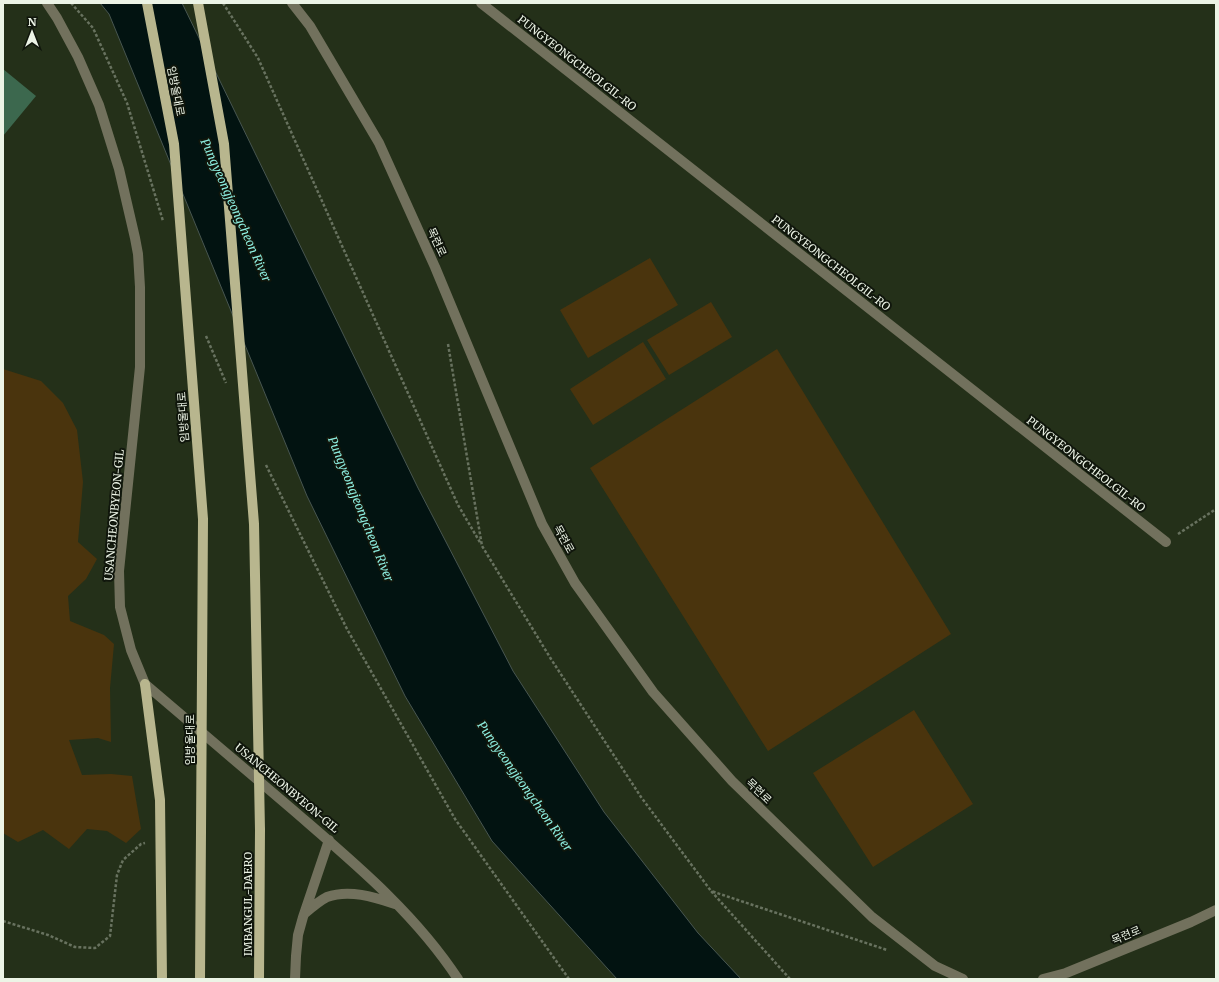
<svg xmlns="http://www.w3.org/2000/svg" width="1219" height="982" viewBox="0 0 1219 982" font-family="Merriweather,'Noto Sans KR',serif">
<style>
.green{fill:#4a340d}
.water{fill:#021311;stroke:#485651}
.building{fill:#3c684e}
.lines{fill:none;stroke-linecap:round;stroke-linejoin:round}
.path{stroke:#68725f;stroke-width:2.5;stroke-dasharray:3 2;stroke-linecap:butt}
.minor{stroke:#72715d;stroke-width:10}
.major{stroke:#b8b68e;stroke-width:10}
.major-bridge{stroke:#b8b68e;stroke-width:10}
.labels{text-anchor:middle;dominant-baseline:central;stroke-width:4;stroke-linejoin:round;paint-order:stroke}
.street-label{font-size:11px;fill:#ecf4e6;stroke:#10160c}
.water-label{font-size:12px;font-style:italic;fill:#8deee0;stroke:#10160c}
</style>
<rect width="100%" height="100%" fill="#243019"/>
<path class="green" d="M650,258L678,305L588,358L560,310Z
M711,302L732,337L669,375L647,340Z
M643,342L666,379L593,425L570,389Z
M777,349L951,634L768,751L590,468Z
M3,369L41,381L63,403L77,430L83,482L78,542L97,559L86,579L68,596L70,621L104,635L114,644L110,688L111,742L98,738L69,740L82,775L111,774L132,776L141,829L126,843L107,831L87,829L69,849L43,830L18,842L3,833Z
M914,710L973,804L873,867L813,773Z"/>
<path class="water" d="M100,3H182L418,488L513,671L604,812L698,933L741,979H617L492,841L405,696L307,496L109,14Z"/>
<path class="building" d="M3,69L36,96L3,136Z"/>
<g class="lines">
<path class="path" d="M71,3L93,28L127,103L163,221
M223,3L258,58L458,505L481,544
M206,336L226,383
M448,344L482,546L551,659L641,797L711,891
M266,465L347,629L455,819L569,979
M1178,534L1216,509
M3,921L48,935L75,947L95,948L110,936L117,875L123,860L141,844L145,843
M790,979L711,891L887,950"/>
<path class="minor" d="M47,3L57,18L78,57L99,105L119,169L135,238L138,254L140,287V367L119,571L120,607L131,650L145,684C194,726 244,768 293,810C353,862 414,912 458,979
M292,3L310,26L379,143L435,267L542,524L575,583L653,692L732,781L872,917L935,966L963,979
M481,3L1166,542
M304,914C311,908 319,901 327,897C349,889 374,897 395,904
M295,979L296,956L298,935L303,917L329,840
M1043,979L1066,973L1191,922L1216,910"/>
<path class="major" d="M145,684L160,800L162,979
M200,979L201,832
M259,979L260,830"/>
<path class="major-bridge" d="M147,3L174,144L203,519L201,832
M198,3L224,144L254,524L260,830"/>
</g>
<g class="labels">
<g class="street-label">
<text transform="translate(577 63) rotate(38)">PUNGYEONGCHEOLGIL-RO</text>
<text transform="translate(176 91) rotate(79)">임방울대로</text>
<text transform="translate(437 242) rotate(65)">목련로</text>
<text transform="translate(831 263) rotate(38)">PUNGYEONGCHEOLGIL-RO</text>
<text transform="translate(183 417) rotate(-94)">임방울대로</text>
<text transform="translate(1086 464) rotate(38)">PUNGYEONGCHEOLGIL-RO</text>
<text transform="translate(114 515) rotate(-85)">USANCHEONBYEON-GIL</text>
<text transform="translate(564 539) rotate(61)">목련로</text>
<text transform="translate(190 740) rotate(-90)">임방울대로</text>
<text transform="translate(287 788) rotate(40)">USANCHEONBYEON-GIL</text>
<text transform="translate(759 791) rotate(44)">목련로</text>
<text transform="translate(248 904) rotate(-90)">IMBANGUL-DAERO</text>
<text transform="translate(1126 935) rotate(-22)">목련로</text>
</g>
<g class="water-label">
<text transform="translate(236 210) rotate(66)">Pungyeongjeongcheon River</text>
<text transform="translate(361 509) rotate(68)">Pungyeongjeongcheon River</text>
<text transform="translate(525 786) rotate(55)">Pungyeongjeongcheon River</text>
</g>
</g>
<rect width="1219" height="982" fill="none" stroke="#ecf4e6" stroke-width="8"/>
<g transform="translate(32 32)" stroke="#10160c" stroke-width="3" paint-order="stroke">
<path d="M0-3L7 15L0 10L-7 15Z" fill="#ecf4e6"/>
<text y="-6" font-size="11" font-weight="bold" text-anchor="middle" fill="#ecf4e6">N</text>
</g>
</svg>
